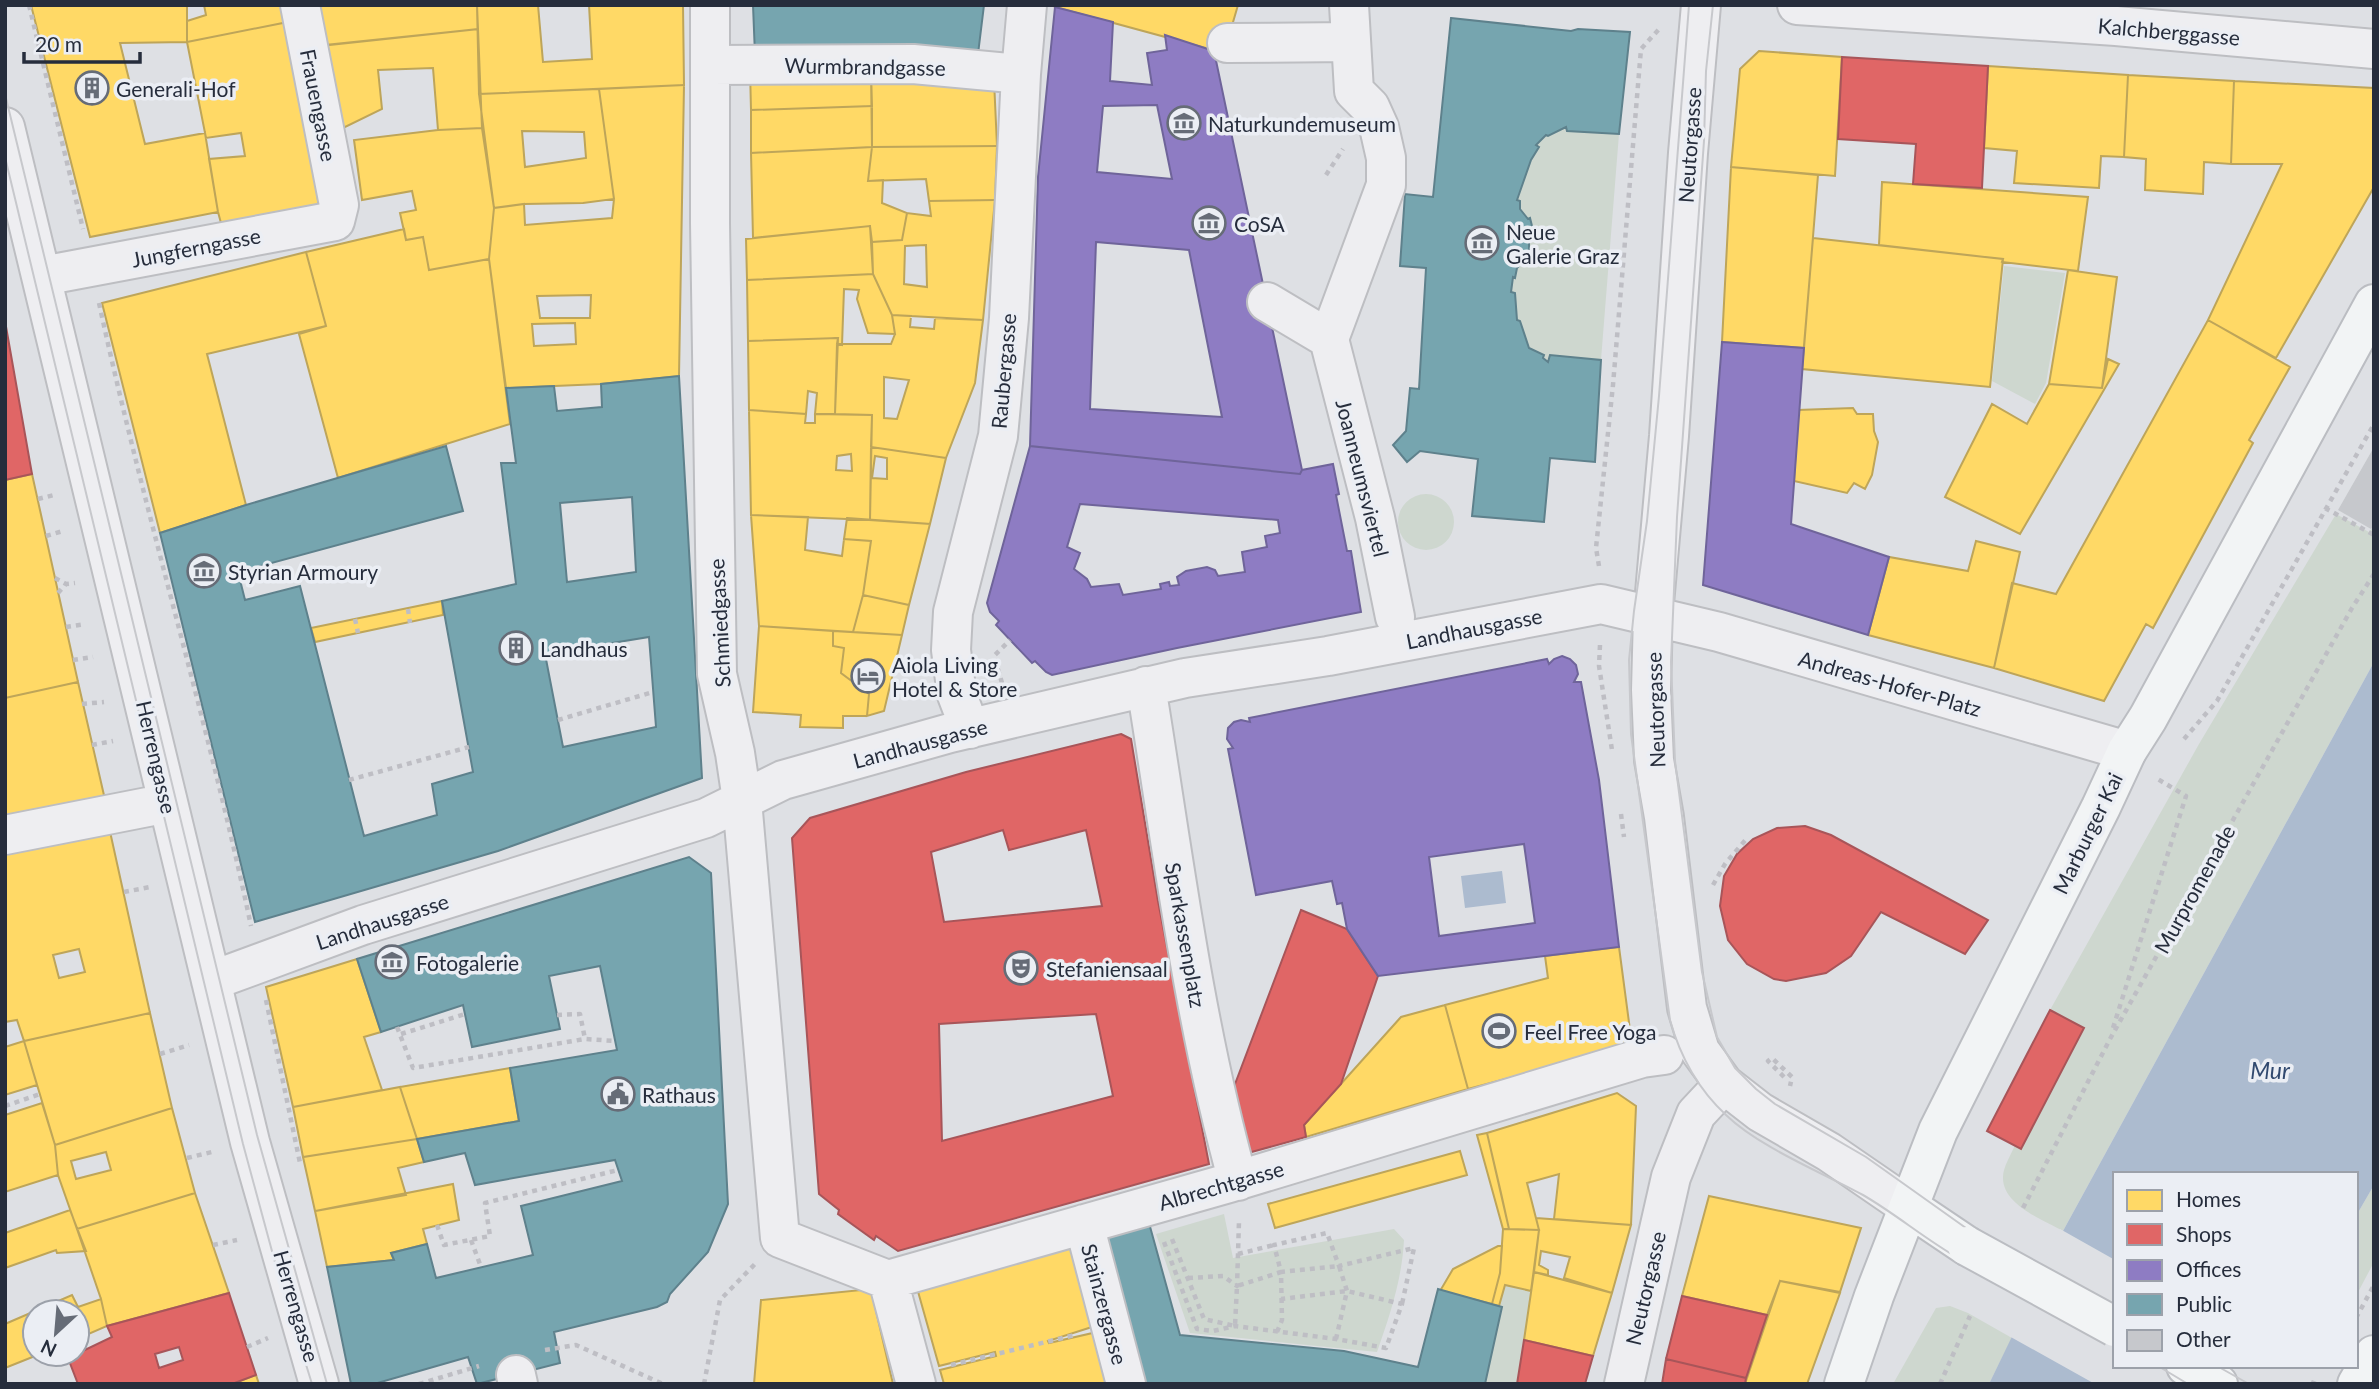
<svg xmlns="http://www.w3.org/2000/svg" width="2379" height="1389" viewBox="0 0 2379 1389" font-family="Lato,sans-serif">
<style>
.green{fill:#ced7cf}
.water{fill:#acbbcf}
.pier{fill:#dee0e4}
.homes{fill:#ffd966;stroke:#bea559;stroke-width:2;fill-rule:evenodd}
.shops{fill:#e06666;stroke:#a85559;stroke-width:2;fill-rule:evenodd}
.offices{fill:#8e7cc3;stroke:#6f649a;stroke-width:2;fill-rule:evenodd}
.public{fill:#76a5af;stroke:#5e818c;stroke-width:2;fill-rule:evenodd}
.building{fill:#c6c8cc}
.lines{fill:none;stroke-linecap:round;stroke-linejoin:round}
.minor-casing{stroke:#bdbec2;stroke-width:42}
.major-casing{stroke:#bbbdc2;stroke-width:42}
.path{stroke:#bebec4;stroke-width:4.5;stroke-dasharray:5 5;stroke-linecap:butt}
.minor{stroke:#eeeef1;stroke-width:38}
.major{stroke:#f2f4f5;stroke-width:38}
.tram{stroke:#c7c8cc;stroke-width:2}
.major-bridge-casing{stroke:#bbbdc2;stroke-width:42;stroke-linecap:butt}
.major-bridge{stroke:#f2f4f5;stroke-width:38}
.labels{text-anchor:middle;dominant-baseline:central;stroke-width:7;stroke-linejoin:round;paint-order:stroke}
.street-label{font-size:21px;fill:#262d3c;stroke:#ebeef4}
.poi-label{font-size:21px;fill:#262d3c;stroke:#ebeef4;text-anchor:start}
.water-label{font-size:23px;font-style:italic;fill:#31496f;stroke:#ebeef4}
</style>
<rect width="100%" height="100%" fill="#dee0e4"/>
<path class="green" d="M1566,127L1568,131L1619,134L1601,360L1551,355L1548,362L1543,358V355L1529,348L1520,321L1517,320L1515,293L1511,292L1513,277H1515L1517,268L1532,253L1529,251V231L1533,230L1520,209V201L1517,200L1531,160L1539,148L1536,145L1546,135L1548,136Z
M2004,266L2065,273L2046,383L2035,404L1992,381Z
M1398 522a28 28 0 1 1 56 0a28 28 0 1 1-56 0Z
M2336,514L2369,532L2374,525V662L2063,1231C2044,1220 2002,1205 2003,1177C2003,1167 2011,1155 2015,1145L2021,1148L2084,1028L2050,1010L2199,744Z
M2374,1185V1262L2356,1296V1216Z
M1224,1214L1233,1258L1394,1229L1404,1240C1402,1279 1390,1315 1377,1352L1190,1333L1156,1234Z
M1505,1285L1531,1291L1517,1384H1485L1502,1307L1499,1306Z
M1950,1306L1968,1313L2012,1338L1989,1384H1893L1936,1308Z"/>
<path class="water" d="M2374,662V1185L2356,1216V1174H2115V1366L2264,1384H1989L2063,1231Z
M1502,871L1506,903L1465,908L1461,876Z"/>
<path class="pier" d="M2060,1229L2115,1260V1366H2277L2268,1384H2095L2009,1336Z"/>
<path class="homes" d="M31,5H187V42L120,43L145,144L205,133L218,212L90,237Z
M204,5H284L288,22L187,42V21L206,15Z
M312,5H477L478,29L321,46Z
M477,5H538L543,62L592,59L589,5H683L684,85L479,94Z
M1056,5H1238L1224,53L1055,7Z
M288,22L315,161L319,214L224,234L218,212L209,159L245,156L241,133L206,138L187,42Z
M478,29L482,128L438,130L433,68L378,70L382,109L341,129L326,45Z
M1759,51L1842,57L1835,176L1731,167L1740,69Z
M1988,66L2128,75L2124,157L2101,156L2099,188L2014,183L2017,151L1984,148Z
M750,69L871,71L872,106L751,110Z
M871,71L994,80L997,146L872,147Z
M2128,75L2234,81L2231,164L2204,162L2203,194L2145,190L2146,159L2124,157Z
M2234,81L2374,88V187L2276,358L2208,320L2282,164H2231Z
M684,85L679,376L601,384L506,388L489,259L494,208L524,204L525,225L612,218L614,199L599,89ZM591,295L590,318H540L537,296ZM575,323L576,344L534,346L532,324Z
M599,89L614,199L583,203L524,204L494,208L479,94ZM522,131L584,132L586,158L525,167Z
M872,106V147L751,153V110Z
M482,128L494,208L489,259L429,270L423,237L406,240L400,213L416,210L412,191L362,200L354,140L438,130Z
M997,146L995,200L929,201L926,179L868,181L872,147Z
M872,147L868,181L883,180L882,203L907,213L902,240L872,242L870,226L753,238L751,153Z
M1731,167L1818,175L1804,348L1722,342Z
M1882,182L2088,197L2078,271L2002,262L2003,259L1879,245Z
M995,200L983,320L892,315L873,274L872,242L902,240L907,213L931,216L929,201ZM926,245L927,287L904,284L905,246Z
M870,226L873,274L747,280L746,239Z
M404,229L406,240L423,237L429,270L489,259L510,424L338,478L299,334L326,326L306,252Z
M1813,238L2003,259L1990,387L1802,369Z
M306,252L326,326L207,354L246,505L160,533L102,303Z
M2068,270L2117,277L2102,388L2049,384Z
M873,274L892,315L895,334L868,333L857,299L859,290L844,289L842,345L837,344L838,338L748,341L747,280Z
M892,315L911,316L910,327L934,329L935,318L983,320L975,383L946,458L871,447L872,415L835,414L837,344H891L895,334ZM884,377L909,380L897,419L884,418Z
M2208,320L2290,367L2249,440L2253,443L2153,628L2146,624L2104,701L1994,668L2012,583L2056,594Z
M838,338L835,414H815L817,393L808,391L806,414L749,410L748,341Z
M2108,359L2119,364L2020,534L1945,497L1992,404L2027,424L2049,384L2102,388Z
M1853,408L1857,414H1873L1874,431L1878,442L1872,475L1865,489L1854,483L1847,493L1794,481L1798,410Z
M749,410L806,414L805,423H815V414L872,415L870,520L751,515ZM851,454L852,471L836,470L837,456Z
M871,447L946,458L930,524L870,520ZM875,456L887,458V479L872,478Z
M32,474L78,682L5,698V480Z
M751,515L808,517L805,550L842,556L844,539L871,541L863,595L853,632L759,626Z
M847,518L930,524L909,605L863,595L871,541L844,539Z
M1976,541L2020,552L1994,668L1868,635L1889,557L1968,571Z
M863,595L909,605L902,635L853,632Z
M442,601L443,615L315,642L311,628Z
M759,626L833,631V646L844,648L841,673L869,694L867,716H843V728L800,727L801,715L753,712Z
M833,631L902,635L884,711L867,716L869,694L841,673L844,648L833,646Z
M78,682L106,804L5,822V698Z
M109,827L150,1013L24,1041L17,1020L5,1022V849ZM79,949L85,972L59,978L53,955Z
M1619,947L1632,1045L1468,1089L1445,1005L1548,978L1545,956Z
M357,959L381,1032L364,1037L382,1090L293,1107L266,987Z
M1445,1005L1468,1089L1306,1137L1304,1125L1401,1017Z
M150,1013L172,1108L55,1145L24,1041Z
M24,1041L37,1085L5,1095V1047Z
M510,1068L519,1121L417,1139L400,1087Z
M400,1087L417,1139L303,1157L293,1107Z
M1617,1093L1636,1106L1631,1225L1554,1219L1559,1174L1527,1183L1539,1230L1509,1229L1487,1133Z
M42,1103L55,1145L58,1175L5,1192V1115Z
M172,1108L195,1193L77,1229L58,1175L55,1145ZM106,1152L111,1170L76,1179L71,1161Z
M1487,1133L1501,1193L1509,1229H1503L1477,1135Z
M417,1139L424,1162L398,1168L406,1195L315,1211L303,1157Z
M1460,1151L1467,1175L1275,1228L1268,1204Z
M453,1184L459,1220L423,1229L427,1244L391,1253L394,1260L327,1267L315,1211Z
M195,1193L229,1293L107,1326L101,1299L77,1229Z
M1709,1196L1861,1228L1840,1292L1780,1281L1767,1315L1682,1296Z
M70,1210L86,1251L57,1253L56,1250L5,1268V1233Z
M1536,1218L1631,1225L1612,1293L1564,1278L1570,1257L1541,1251L1539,1265L1548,1270V1275L1534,1272L1539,1230Z
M1503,1229L1539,1230L1531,1291L1505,1285L1499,1306L1492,1304L1500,1273Z
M1076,1244L1095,1326L1048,1341L1049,1343L1097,1332L1113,1384H944L940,1370L996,1356L995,1352L939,1366L917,1288Z
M1498,1246H1502L1500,1273L1492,1304L1440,1291L1453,1269Z
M1534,1272L1612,1293L1593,1356L1524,1340Z
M1780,1281L1840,1293L1807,1384H1745Z
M871,1289L893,1384H754L761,1300Z
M72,1295L78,1307L101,1299L107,1326L77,1339V1312H35V1354H40L5,1368V1324Z
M256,1375L259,1384H232Z"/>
<path class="shops" d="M1842,57L1988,66L1982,188L1913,184L1916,144L1838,139Z
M5,321L32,474L5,480Z
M1121,734L1131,739L1158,901L1209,1164L898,1251L876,1236L874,1240L838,1214L839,1210L819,1194L792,838L810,818L966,772ZM1003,830L1009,850L1086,830L1102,906L944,922L931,852ZM1096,1014L1113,1096L942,1141L939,1024Z
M1805,826L1831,835L1988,920L1965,954L1881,912L1851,956L1826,973L1786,981L1774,979L1747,964L1728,940L1720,906L1724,876L1737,854L1753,839L1777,828Z
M1301,910L1347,929L1378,976L1341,1084L1304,1125L1306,1137L1248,1153L1232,1092Z
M2050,1010L2084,1028L2021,1149L1987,1131Z
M229,1293L256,1375L232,1384H78L68,1358L112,1337L107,1326ZM179,1347L183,1360L159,1368L155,1354Z
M1682,1296L1767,1315L1746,1378L1666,1359Z
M1524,1340L1593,1356L1585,1384H1517Z
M1666,1359L1746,1378L1745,1384H1662Z"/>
<path class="offices" d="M1055,7L1113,22L1110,81L1152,85L1147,53L1167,50L1165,35L1214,51L1302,470L1300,474L1030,446L1038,177ZM1157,105L1172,179L1097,172L1103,106ZM1096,242L1189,250L1222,417L1090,409Z
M1722,342L1804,348L1791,524L1889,557L1868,635L1703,585Z
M1030,446L1300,474L1302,470L1333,464L1339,494L1336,495L1347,551H1351L1361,612L1177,648L1052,675L1046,672L1035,661L1032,663L996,625L999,621L990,612L987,603ZM1080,504L1278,520L1280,533L1265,536L1267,547L1242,552L1245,572L1218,576L1215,570L1207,567L1186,571L1177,577L1179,585L1170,586L1169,582L1160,584L1161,589L1123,595L1119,584L1091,587L1087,579L1074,569L1080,553L1067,547Z
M1562,656L1570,659L1576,665L1578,674L1574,682H1581L1599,780L1619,947L1378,976L1347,929L1342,903L1337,904L1332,881L1256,895L1228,749L1233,748L1227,739L1228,728L1234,722L1241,720L1250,722L1249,718L1547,659L1549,664L1554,659ZM1524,844L1535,923L1439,936L1429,857Z"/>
<path class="public" d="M753,5H984L978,54L755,55Z
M1451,18L1571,31L1578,29L1630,32L1619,134L1567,131L1566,127L1548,136L1546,135L1536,145L1539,147L1531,160L1517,200L1520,201V209L1528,219L1530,218L1533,230L1529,231V251L1533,253L1526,263L1524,261L1517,268L1515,278L1513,277L1511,292L1515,293L1517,320L1520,321L1529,348L1544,355L1543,358L1548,362L1550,355L1601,360L1595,462L1550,458L1544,522L1472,516L1478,459L1420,451L1407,462L1393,445L1406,431L1410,388L1419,389L1426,268L1400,266L1405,194L1433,197Z
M679,376L702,778L498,851L255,922L160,533L246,505L446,446L463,511L238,572L245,600L300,586L364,836L437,815L432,784L473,772L442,601L516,584L501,463H516L506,388L554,386L557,411L602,407L601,384ZM632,497L636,572L567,582L560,503ZM649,637L656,727L563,747L545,654Z
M689,857L711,873L728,1204L708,1252L670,1294L667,1302L657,1307L554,1332L560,1363L477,1384L468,1357L374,1384H351L327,1267L394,1260L391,1253L427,1244L436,1278L533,1255L521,1206L622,1181L615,1160L475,1185L465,1153L424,1162L417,1139L519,1121L510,1068L617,1050L600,966L549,976L560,1029L472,1047L463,1005L381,1032L357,959Z
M1149,1223L1180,1335L1344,1351L1418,1367L1438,1289L1502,1307L1485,1384H1133L1094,1238Z"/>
<path class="building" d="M2374,447V525L2371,529L2338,510Z"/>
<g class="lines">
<defs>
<path id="minor" d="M710,5V223L717,674L735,753L742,800L780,1238L888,1280L1229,1183L1642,1058L1664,1055
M1349,5L1354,91L1370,107L1379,127L1386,158V185L1329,339L1375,518L1395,617
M1701,5L1688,153L1669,436L1653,615L1651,690L1654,760L1664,817L1687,1008L1700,1051L1724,1084L1760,1112L1829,1152L1909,1207
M1797,5L2116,26L2374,49
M1227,43L1351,42
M710,65L913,64L1021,74
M5,127L250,1142L319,1384
M42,276L335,221L339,205L300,5
M1267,302L1329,339
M1146,686C1173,852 1193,1019 1238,1181
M970,729L957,695L951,650L953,612L998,436L1009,318L1021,74L1027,5
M5,835L168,803
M211,981L363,925L706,818L783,780L950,733L1185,678L1328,656L1601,604L1719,632L2127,751
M1084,1224L1126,1384
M888,1280L916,1384
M516,1375L518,1384
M1624,1384L1671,1177L1696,1114L1724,1084"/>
<path id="major" d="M1909,1207L1967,1246
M2186,1366L2218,1384
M1844,1384L1874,1296L1938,1131L2101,807L2127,751L2148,718L2374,304
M2357,1384L2374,1355"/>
</defs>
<use href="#minor" class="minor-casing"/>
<use href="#major" class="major-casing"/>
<path class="path" d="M29,5L83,229
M1326,175L1343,149
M99,303C144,512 207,717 251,926
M38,499L54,495
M2325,508L2374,535
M46,536L63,531
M1599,566L1596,548L1613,385L1641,49L1660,28
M55,578L66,584
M58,593L66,584L75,583
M408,609L410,623
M355,619L358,633
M66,627L85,624
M1600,645L1599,666L1612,750
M73,660L93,657
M1002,683L994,656L1010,640
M82,704L104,702
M558,720L653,692
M2184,739L2217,701L2374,424
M92,745L113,741
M349,780L469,747
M1621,814L1624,837
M1713,885L1725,864L1748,837
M124,892L150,887
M266,1000L300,1163
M557,1015L580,1014L585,1039
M397,1027L413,1068L585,1039L615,1041
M2113,1028L2186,796L2156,778
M401,1034L465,1014
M160,1054L189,1045
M1784,1077L1768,1061L1772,1058L1792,1077L1790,1086
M5,1106L40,1094
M187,1158L212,1152
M2023,1208L2110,1039L2352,608L2374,574
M437,1225L444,1245L490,1236L485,1203L618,1170
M1172,1239L1204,1319L1235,1326L1237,1286L1281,1272L1274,1245L1327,1233L1339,1266L1414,1248L1402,1304
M471,1240L481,1267
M1164,1242L1197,1329L1213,1331L1235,1326L1336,1339L1386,1348L1402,1304L1347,1291L1281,1299
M213,1245L237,1240
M1238,1254L1274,1245
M1188,1278L1223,1276L1237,1286L1239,1221
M2356,1318L2374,1285
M1277,1332L1282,1320L1281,1272L1339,1266L1347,1291L1336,1339
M247,1347L268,1338
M545,1350L576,1345L663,1384
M951,1365L1075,1335
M2311,1382L2316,1384
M419,1384L479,1366
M704,1384L720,1300L755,1264
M1940,1384L1970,1316"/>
<use href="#minor" class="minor"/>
<use href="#major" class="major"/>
<path class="tram" d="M1689,5L1659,396L1647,521L1634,611L1629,660L1631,734L1670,1020C1680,1056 1698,1089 1726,1115C1759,1147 1821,1172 1863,1195C1896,1214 1926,1240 1960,1259C2011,1288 2064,1313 2115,1342
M1713,5L1706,71L1704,141L1677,517L1671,662L1675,761L1702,972L1717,1037L1735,1068L1756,1089L1775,1104L1866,1157L1973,1233L2115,1310
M5,94L257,1135L327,1384
M5,157L243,1144L279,1277L312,1384
M2158,1366L2188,1384
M2217,1366L2249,1384"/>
<defs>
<path id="major-bridge" d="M1967,1246L2115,1327"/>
</defs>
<use href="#major-bridge" class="major-bridge-casing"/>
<use href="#major-bridge" class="major-bridge"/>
</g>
<defs>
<symbol id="building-ring" viewBox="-11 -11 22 22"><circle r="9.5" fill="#ebeef4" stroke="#666c77" stroke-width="1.5"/><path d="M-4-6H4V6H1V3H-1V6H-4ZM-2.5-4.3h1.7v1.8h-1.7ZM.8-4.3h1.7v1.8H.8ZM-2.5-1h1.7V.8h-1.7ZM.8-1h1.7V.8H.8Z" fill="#666c77"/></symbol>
<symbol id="museum-ring" viewBox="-11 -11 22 22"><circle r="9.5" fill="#ebeef4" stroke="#666c77" stroke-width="1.5"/><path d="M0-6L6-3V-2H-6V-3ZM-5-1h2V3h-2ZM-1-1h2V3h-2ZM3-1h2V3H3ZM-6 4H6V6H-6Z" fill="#666c77"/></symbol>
<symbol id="hotel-ring" viewBox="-11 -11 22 22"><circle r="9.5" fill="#ebeef4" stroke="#666c77" stroke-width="1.5"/><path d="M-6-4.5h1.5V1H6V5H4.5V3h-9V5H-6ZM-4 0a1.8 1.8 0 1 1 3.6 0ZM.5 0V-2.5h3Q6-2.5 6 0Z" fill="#666c77"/></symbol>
<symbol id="theatre-ring" viewBox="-11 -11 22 22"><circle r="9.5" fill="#ebeef4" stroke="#666c77" stroke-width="1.5"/><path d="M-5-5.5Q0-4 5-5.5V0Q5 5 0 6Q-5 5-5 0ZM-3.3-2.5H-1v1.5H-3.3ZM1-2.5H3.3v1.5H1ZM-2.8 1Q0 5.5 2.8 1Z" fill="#666c77"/></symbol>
<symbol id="stadium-ring" viewBox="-11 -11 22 22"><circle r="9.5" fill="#ebeef4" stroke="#666c77" stroke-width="1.5"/><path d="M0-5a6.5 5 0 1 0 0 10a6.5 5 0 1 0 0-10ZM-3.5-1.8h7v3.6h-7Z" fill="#666c77"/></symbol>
<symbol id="civic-ring" viewBox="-11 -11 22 22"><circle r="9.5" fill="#ebeef4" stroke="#666c77" stroke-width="1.5"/><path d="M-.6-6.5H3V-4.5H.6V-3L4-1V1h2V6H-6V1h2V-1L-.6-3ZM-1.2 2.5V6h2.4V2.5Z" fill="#666c77"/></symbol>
</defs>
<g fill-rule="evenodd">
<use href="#building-ring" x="73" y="69" width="38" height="38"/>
<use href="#museum-ring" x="1165" y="104" width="38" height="38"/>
<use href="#museum-ring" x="1190" y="204" width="38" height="38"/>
<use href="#museum-ring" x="1463" y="224" width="38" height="38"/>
<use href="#museum-ring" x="185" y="552" width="38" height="38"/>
<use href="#building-ring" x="497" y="629" width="38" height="38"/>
<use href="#hotel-ring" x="849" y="657" width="38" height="38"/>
<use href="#museum-ring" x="373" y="943" width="38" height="38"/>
<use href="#theatre-ring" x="1002" y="949" width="38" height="38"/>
<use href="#stadium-ring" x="1480" y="1012" width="38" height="38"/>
<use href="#civic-ring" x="599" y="1075" width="38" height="38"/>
</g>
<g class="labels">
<g class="street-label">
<text transform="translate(2169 31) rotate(5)">Kalchberggasse</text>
<text transform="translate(865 66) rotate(1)">Wurmbrandgasse</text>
<text transform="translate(319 105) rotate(79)">Frauengasse</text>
<text transform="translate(1689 145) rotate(-86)">Neutorgasse</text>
<text transform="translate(196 247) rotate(-11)">Jungferngasse</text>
<text transform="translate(1003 371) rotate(-85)">Raubergasse</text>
<text transform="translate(1363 478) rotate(76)">Joanneumsviertel</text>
<text transform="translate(719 623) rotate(-93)">Schmiedgasse</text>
<text transform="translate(1474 628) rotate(-11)">Landhausgasse</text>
<text transform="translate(1890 683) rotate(16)">Andreas-Hofer-Platz</text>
<text transform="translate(1655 710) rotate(-92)">Neutorgasse</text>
<text transform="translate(920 743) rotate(-15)">Landhausgasse</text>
<text transform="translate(157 757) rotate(77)">Herrengasse</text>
<text transform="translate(2087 833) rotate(-64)">Marburger Kai</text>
<text transform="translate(2194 889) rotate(-61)">Murpromenade</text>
<text transform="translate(382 921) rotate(-18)">Landhausgasse</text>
<text transform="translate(1186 935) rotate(80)">Sparkassenplatz</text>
<text transform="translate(1221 1185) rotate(-16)">Albrechtgasse</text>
<text transform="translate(1645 1288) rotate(-77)">Neutorgasse</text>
<text transform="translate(1105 1304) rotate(75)">Stainzergasse</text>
<text transform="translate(297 1306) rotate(74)">Herrengasse</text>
</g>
<g class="poi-label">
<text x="116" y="88">Generali-Hof</text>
<text x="1208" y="123">Naturkundemuseum</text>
<text x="1234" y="223">CoSA</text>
<text x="1506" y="231">Neue<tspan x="1506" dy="24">Galerie Graz</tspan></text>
<text x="228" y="571">Styrian Armoury</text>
<text x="540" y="648">Landhaus</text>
<text x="892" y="664">Aiola Living<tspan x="892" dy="24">Hotel &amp; Store</tspan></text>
<text x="416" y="962">Fotogalerie</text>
<text x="1046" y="968">Stefaniensaal</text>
<text x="1524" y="1031">Feel Free Yoga</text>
<text x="642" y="1094">Rathaus</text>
</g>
<g class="water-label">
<text x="2270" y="1070">Mur</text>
</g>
</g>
<rect width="2379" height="1389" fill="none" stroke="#262d3c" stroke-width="14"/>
<rect x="2113" y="1172" width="245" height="196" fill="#ebeef4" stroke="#9ca1aa" stroke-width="2"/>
<rect x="2127" y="1190" width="35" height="21" fill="#ffd966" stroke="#9ca1aa" stroke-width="2"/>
<text x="2176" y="1207" font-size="21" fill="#262d3c">Homes</text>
<rect x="2127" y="1224" width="35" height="21" fill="#e06666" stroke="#9ca1aa" stroke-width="2"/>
<text x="2176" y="1242" font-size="21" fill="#262d3c">Shops</text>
<rect x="2127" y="1260" width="35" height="21" fill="#8e7cc3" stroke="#9ca1aa" stroke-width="2"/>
<text x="2176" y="1277" font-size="21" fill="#262d3c">Offices</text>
<rect x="2127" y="1294" width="35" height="21" fill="#76a5af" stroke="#9ca1aa" stroke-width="2"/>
<text x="2176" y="1312" font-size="21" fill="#262d3c">Public</text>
<rect x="2127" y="1330" width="35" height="21" fill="#c6c8cc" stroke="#9ca1aa" stroke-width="2"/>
<text x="2176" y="1347" font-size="21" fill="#262d3c">Other</text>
<g transform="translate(56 1333) rotate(206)"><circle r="33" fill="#ebeef4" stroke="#9ca1aa" stroke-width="2"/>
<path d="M0-5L12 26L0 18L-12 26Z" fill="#666c77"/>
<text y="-10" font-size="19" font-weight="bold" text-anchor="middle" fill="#262d3c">N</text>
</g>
<path d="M24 52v10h116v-10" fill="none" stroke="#262d3c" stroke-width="3.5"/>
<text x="35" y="52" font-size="21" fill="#262d3c" stroke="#ebeef4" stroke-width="5" paint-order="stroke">20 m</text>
</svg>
